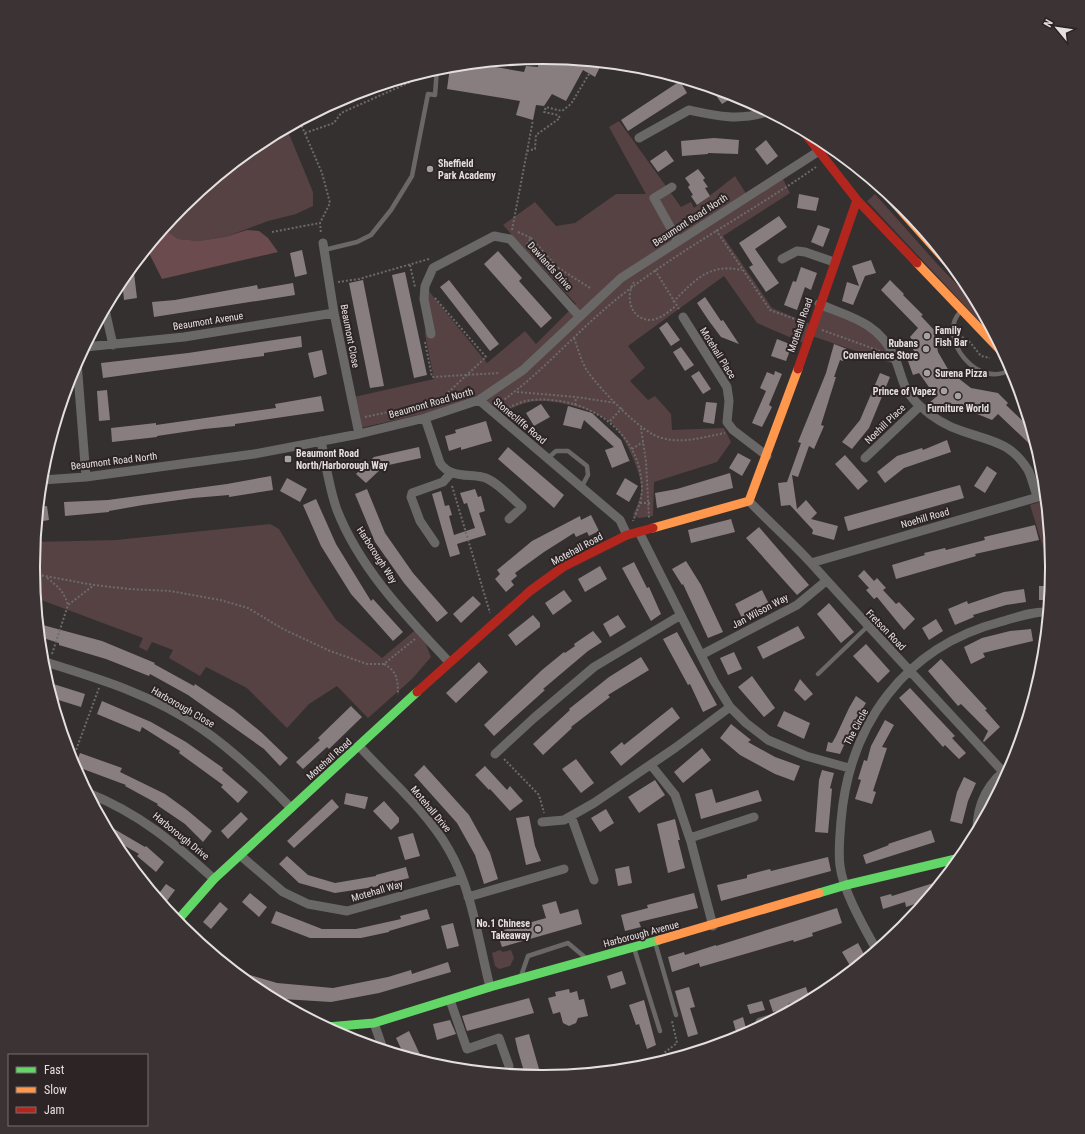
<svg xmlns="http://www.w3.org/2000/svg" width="1085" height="1134" viewBox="0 0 1085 1134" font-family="'Roboto Condensed',sans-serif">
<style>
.green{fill:#564243}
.forest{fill:#6c4b4e}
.building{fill:#897e7f}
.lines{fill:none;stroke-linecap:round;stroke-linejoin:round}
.path{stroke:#6c6b6b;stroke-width:2;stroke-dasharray:2 2;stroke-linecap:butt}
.lane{stroke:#6a6767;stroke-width:4.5}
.street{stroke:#6a6767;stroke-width:9}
.fast{stroke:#63d668;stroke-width:9}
.slow{stroke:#ff974d;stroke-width:9}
.jam{stroke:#b3261e;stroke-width:9}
.poi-dot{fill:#a7a2a2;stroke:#2d2425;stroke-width:1.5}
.labels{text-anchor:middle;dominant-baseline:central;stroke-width:4;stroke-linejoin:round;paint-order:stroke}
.poi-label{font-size:10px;font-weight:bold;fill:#e5e0e0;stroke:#2d2425;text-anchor:start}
.street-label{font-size:10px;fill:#e5e0e0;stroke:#2d2425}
.rim{fill:none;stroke:#e5e0e0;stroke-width:2}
</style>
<rect width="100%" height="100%" fill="#353030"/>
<path class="green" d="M385,85L305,122L304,119L348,96Z
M619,121L681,207L691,202L694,208L735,176L750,200L783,179L790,193L723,236L772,308L815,326L822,307L865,324L887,341L897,365L812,336L808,345L757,323L724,276L628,346L645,368L630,381L648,400L655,396L671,414L672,430L724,428L731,442L717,462L654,482L653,516L639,518L633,515C637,506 642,496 641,485C640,469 622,430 609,421C593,410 561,401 542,401C526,400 513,408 499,414L481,401L360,428L354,397L434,379L425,334L428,290L487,363L525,331L536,344L576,304L503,225L535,202L556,226L575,223L616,194H646L609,127Z
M287,129L313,192V206L296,214L268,221L225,237L199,241L178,239L164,229C195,191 243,152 287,129Z
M875,194L939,266L977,305L996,339L867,201Z
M1040,502L1046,503L1050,552L1045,553L1030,505Z
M270,524L279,529L312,584L336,620L382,658L419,627L431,657L412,679L368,718L337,686L309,704L287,728L247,688L206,667L200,676L169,658L173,650L152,642L147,651L139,647L143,638L36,598L33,567L35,542L116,540Z
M500,950L503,952L511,950L514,958L510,966L499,969L495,966L492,953Z"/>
<path class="forest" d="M164,229L178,239L199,241L225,237L247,230L259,231L268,238L278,252L162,279L147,249Z"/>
<path class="building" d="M539,58L602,63L595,77L583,70L566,101L552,94L544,106L536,105L533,120L516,115L520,101L447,89L450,67L479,64L524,72L526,66L538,67Z
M680,81L687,93L628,131L621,120Z
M711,88L724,92L735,96L722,104Z
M714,138L739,140L738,154L708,153V154L682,156L681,141Z
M766,140L778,156L767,165L755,149Z
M666,150L674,161L658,172L650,161Z
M698,169L705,178L703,180L708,187L705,188L710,196L697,205L691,196L693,195L688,187L690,185L685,178Z
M799,194L819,198L816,211L797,208Z
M779,216L787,227L755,249L779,283L766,292L749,267L753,265L739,243Z
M818,225L830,229L823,247L811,242Z
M302,250L307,274L295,277L290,253Z
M498,251L522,278L519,281L552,318L541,328L484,264Z
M871,260L876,273L865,276L853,305L842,301L847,282L859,286L852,266Z
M801,267L817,273L811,290L805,287L797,310L784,305L793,281L796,282Z
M405,272L427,375L414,378L392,275Z
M134,273L137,298L124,300L122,280L127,274Z
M363,280L384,386L370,388L349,283Z
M449,280L499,344L490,351L440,287Z
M890,280L904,294L903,295L923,315L921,316L934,330L938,352L949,371L971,388L998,393L1008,403L1006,405L1030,428L1038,452L998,414L992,420L960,407L955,412L943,404L937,410L929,403L936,397L919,373L913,375L908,361L917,358L911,344L913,341L910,337L918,328L881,290Z
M293,283L295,295L154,317L152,302L175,300L257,285L258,289Z
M705,297L721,321L723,320L739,344L721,337L709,321L697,303Z
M667,322L680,340L671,346L659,328Z
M301,336L302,347L264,353V356L103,378L101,363L188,353Z
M777,339L792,345L786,361L771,356Z
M834,344L847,349L843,361L840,360L834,377H836L821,425L824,426L814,449L809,446L798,477L792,475L797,509L806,500L817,513L811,519L838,526L834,540L812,534L813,530L790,505L781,506L778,483L787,482L801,443L798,442L826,373Z
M681,347L694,365L685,371L673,352Z
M322,350L327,374L314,378L308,353Z
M699,371L711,389L703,394L691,376Z
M775,371L782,374L769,405L772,407L762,427L752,423L766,391L760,388L767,372L774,375Z
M880,373L890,377L869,428L852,449L842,442L860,420Z
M107,390L110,420L99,421L97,391Z
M321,396L324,411L235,424V426L204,429L157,436V437L112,442L111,428L156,423V425L276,408L275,404Z
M706,402L717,403L714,424L703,422Z
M541,404L550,417L534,426L526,413Z
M568,406L592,413L621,440L630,462L629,461L612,468L605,450L614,447L584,420L581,429L563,425Z
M486,421L492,441L461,450V447L449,451L445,436L456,433L455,430Z
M947,440L951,452L904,468L885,483L877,472L897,456L922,448L923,450Z
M419,447L421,458L384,466L366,483L356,474L374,457Z
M508,447L564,495L554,508L498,459Z
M738,453L751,460L742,476L729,468Z
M845,455L868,481L858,490L835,464Z
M987,466L997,473L985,493L974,486Z
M730,473L733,488L657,508L655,493L677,489Z
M271,476L273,490L229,497V495L193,498L143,505L109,511V512L65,516L64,502L108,500L153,494L227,484Z
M287,478L307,489L300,502L280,491Z
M625,478L638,486L629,502L616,494Z
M960,485L964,498L848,531L844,517Z
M367,489L385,533L413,573L448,613L437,622L404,583L375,542L355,494Z
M475,489L478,497L481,496L485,511L479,513L486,535L457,544L460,554L450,557L432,494L441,491L445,506L449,505L452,515L449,516L454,535L475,528L467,503L464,504L460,493Z
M316,499L336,544L371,601L373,599L403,632L393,641L351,594L321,546L303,505Z
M47,506L49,520L37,522L39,507Z
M591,515L599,531L589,536L587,532L576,537L574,533L544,552L515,573L517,576L511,581L514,585L506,592L495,579L500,574L497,570L532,541L580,516L581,520Z
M731,519L735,532L691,543L688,530Z
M1035,525L1039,540L975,554L976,556L896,579L892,565L925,555L924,553L945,548L946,550L985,540L984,537Z
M759,527L809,585L797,595L746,538Z
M686,561L701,585L723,632L708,638L683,584L682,585L672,569Z
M634,562L647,588L649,587L661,614L651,621L622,568Z
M600,566L607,579L585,592L578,579Z
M864,570L874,581L877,578L886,588L883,590L896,604L899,602L915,619L904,630L877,597L874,599L866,590L869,588L858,576Z
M1039,586H1050L1049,600H1039Z
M1024,589L1026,602L1006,605L973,615L974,617L955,625L948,609L967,601L968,604L1004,592Z
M564,590L572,601L553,615L545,603Z
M762,590L769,604L742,618L735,604Z
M473,596L481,604L461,623L453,614Z
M829,603L854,632L841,643L817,614Z
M533,615L540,623V627L516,646L508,635Z
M618,615L626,627L610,637L603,624Z
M936,619L943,631L929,640L922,628Z
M39,624L102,641L155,663L154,664L194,686L195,684L234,710L261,732L288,758L280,766L264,749L188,695L150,674L149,676L106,659L59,645V643L40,637Z
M798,626L805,638L763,659L757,647Z
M1031,629L1033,641L983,653L985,657L971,664L964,647L982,638L1010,631Z
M593,631L602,642L588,651L543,689L545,690L494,736L484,725L542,670L564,652L565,653L575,646L574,644Z
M677,632L717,705L703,712L690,684L688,685L663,639Z
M866,644L890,671L878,683L853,656Z
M734,652L742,669L728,675L720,658Z
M641,657L649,670L608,695L610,697L571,727L572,728L543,755L533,744L570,710L569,709L609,677Z
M941,659L987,709L985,710L1000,727L984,742L983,741L988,731L961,704L958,706L928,671Z
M479,662L488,672L456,703L446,693Z
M752,676L775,708L764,717L738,687Z
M800,679L813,694L805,701L794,690Z
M47,682L85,694L81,707L52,698Z
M910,688L955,736L952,738L966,753L959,759L945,745L943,747L899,698Z
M856,696L866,703L856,719L840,754L826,751L828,742L832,743L836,736L849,708Z
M102,701L151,722L186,742L223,768L222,770L248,792L238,803L221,787L223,785L179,753L180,751L142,727L140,732L97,714Z
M351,706L362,717L329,749L327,747L303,769L296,762L320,740L318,738Z
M672,707L680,718L621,766L610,752L622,742L624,745Z
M784,711L810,723L804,739L777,726Z
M885,720L894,725L882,747L887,748L873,791L876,792L872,804L855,799L861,780L858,779L864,760L867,761L871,746Z
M731,724L751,740L748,742L775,757L800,766L794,781L775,774L740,755L720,738Z
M702,748L711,760L683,783L674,772Z
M80,753L122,768L120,772L165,794L187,810L212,831L203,842L185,824L157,805L158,804L125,786L126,785L75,766Z
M576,759L594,783L581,793L562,769Z
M424,765L469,815L490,853L498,879L484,884L475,855L457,823L414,775Z
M485,766L507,790L510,786L523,801L510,811L490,789L489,790L475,775Z
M822,770L834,773L830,788L832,789L828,833L815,832L819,780Z
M964,777L976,783L968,801L962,824L950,821L957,792Z
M655,780L665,795L639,813L628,797Z
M712,789L716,803L758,790L762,801L701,819L695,794Z
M346,793L368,797L365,809L344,804Z
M332,799L339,807L294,848L287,841Z
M384,801L399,818V822L391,830L373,811Z
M606,809L614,823L600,832L591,818Z
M241,812L248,819L228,839L221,831Z
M529,816L535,846L541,861L526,865L516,818Z
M675,819L680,840H678L685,868L668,873L657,824Z
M104,823L145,847L146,846L164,862L156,872L137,856L139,854L113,839Z
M931,830L935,842L866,864L863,855L889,845L888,844Z
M413,833L420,856L405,860L398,837Z
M287,856L308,875L335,883L376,876V875L406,867L409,878L374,887L335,893L299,883L279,864Z
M828,857L831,871L721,901L717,885L747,878V875L770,869L771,871Z
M629,866L632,883L618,886L615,869Z
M940,881L924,901L906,907L905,902L883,909L880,897L891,894L892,896Z
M166,884L175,890L164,905L157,896Z
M250,893L267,907L259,917L242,902Z
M694,893L698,908L639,922L641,927L625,931L621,915L648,908L647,905Z
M556,901L560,914L578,909L582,924L502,947L497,932L546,918L542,905Z
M220,902L228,909L211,929L203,922Z
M837,908L842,923L812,933L813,936L794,942L793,940L700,967L699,963L672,972L668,957L684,952L685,955L716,945V946Z
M427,909L430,919L389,931V932L361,938H310L271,923L276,911L322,929H356L401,919L400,916Z
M453,923L459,946L447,949L441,926Z
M858,943L866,958L852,969L842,952Z
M448,962L451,972L379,993L331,1002L283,999L264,993L236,971L277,983L333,988L388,977L411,970L412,974Z
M622,971L626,984L611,989L607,976Z
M689,987L695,1007L690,1008L698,1034L688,1037L675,991Z
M806,987L809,997L788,1004L789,1008L773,1012L769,1000Z
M569,989L570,993L577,991L579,1000L584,999L588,1016L578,1018L576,1023L569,1026L563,1023L560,1012L553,1014L548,998L556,996L555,992Z
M529,998L534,1013L467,1031L462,1016Z
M644,1000L656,1045L647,1049L639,1024L636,1025L629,1005Z
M762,1001L765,1010L750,1014L747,1005Z
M743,1017L747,1032L737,1035L733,1021Z
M450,1020L456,1034L437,1040L433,1024Z
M409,1031L423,1061L404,1055L396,1038Z
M529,1034L541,1076L525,1075L518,1051L515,1038Z"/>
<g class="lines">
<path class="path" d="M300,122L322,173L330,203L320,223L321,234
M305,133L334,123L341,113L417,79L418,75
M527,151L535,149L536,135L560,118L558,115L544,112L546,107L562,111L571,104L589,74
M512,230L533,120
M716,230L770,310L803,322
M272,232L320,223
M518,232L531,238L527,244
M531,238L557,267L590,288
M410,265L415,287
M655,270L679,309
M338,282L359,279L429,259
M634,282C625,296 630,320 651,320C661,319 669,311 676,306
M435,298L486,357L438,402
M673,302C695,280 709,263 742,270
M822,330L880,351
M962,337L969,341L981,356L990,358
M574,338C578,348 581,362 588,372C600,389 642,434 662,438C684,444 703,437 725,433
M425,342L432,377L499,373
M517,392L576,397L616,403
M498,404C544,372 579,328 623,294C684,247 753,211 816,167
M575,405L576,397
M505,409C513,406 522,401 531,400C586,395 641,430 642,489C642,500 637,511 633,521
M365,417L449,399
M610,421L622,408
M641,428L646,462L649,518
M632,449L643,442
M452,486L490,613
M640,503H650
M34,574L94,585L129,589L170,591L220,600L248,608L283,629L330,651L367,664H384L415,639
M47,578C58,586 64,592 68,605
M52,654L68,605L94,585
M384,664C397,671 398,680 398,695
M504,759L539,795L544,813
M72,761L99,688
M968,846V842L972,836
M666,1060L664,1053L677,1043L672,1021"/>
<path class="lane" d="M324,250L357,242L371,235L391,210L412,176L428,94L435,95L437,69
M960,312C936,338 979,391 1011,369
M547,459L556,451H568L587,466L588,475L581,488
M818,674L867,627
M655,942L676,1015
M634,948L660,1031
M521,976L528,956L568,943L587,959"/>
<path class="street" d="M639,138L689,110C717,116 738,121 767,112
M672,187L654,198L678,241
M323,243L334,313L359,434
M782,259L797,251L805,252L834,262
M819,304C850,317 878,322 894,356C903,376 901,389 920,406C932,417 946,426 962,431C990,441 1011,442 1028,470C1032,478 1034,488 1037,496
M105,310L113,345
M683,317L727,387L729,401L727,422L733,430L767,456
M431,334L424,299L425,286L433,268L494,236L510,239L579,316
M85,347L184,337L334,313
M77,362L86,477
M479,400L620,520L627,535
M425,418L440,463C450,478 467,474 482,477C495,479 512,499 522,507L509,519
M321,441C326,464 329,488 337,510C360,569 407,617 449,662
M865,458L920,406
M42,480L86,477L254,454L359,434L425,418L479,400L523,370L621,278L819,151
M749,501C769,522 791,541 811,563C875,634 941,704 1006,775
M639,532L714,681L730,707L746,723L768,740L806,756L849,768
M435,543L420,521L411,497L412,493L443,482L451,473
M811,563L1045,495
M701,655L797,605L826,581
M42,661C97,678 154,695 202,729C235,752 263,779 291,808
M359,746C389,779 427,811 449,850C472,889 479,944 490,987
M495,754L534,718L594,667L681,615
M651,765L675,795L691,842L713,926
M88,793C139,813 174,843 214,879
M571,816L594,880
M542,822L564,820L594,803L675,748L730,707
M977,830C977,804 988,781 1011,766
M690,838L754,817
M241,856L283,892L308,904L347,911L462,879
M468,897L564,869
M876,949C864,927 843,891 840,866C838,851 840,835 841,821C849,724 905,647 1000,622C1015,618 1032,611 1048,612
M450,1000L467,1049L499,1038L509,1066
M760,1022L774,1018
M374,1023L383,1049"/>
<path class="fast" d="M819,893L846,885L960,858
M177,921L214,879L417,692
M327,1027L374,1023L490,987L659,940"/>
<path class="slow" d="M882,189L963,280
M917,263L1002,352
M653,528L749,501L798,369
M659,940L819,893"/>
<path class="jam" d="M804,132L857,200L917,263
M798,369L857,200
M417,692L530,591L563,567L627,535L653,528"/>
</g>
<g class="poi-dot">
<circle cx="430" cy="169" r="4"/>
<circle cx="927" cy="336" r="4"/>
<circle cx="926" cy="349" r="4"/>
<circle cx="927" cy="373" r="4"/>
<circle cx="944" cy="391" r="4"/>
<circle cx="958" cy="396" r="4"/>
<rect x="284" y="455" width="8" height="8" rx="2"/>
<circle cx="538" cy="929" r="4"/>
</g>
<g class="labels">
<g class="poi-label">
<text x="438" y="163">Sheffield<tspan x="438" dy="12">Park Academy</tspan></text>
<text x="935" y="330">Family<tspan x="935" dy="12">Fish Bar</tspan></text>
<text x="918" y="343" text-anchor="end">Rubans<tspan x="918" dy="12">Convenience Store</tspan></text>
<text x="935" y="373">Surena Pizza</text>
<text x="936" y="391" text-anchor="end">Prince of Vapez</text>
<text x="958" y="408" text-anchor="middle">Furniture World</text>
<text x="296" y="453">Beaumont Road<tspan x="296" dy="12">North/Harborough Way</tspan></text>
<text x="530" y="923" text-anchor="end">No.1 Chinese<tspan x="530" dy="12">Takeaway</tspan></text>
</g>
<g class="street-label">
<text transform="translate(690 220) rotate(-33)">Beaumont Road North</text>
<text transform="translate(550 266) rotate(48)">Dawlands Drive</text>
<text transform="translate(208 321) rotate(-9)">Beaumont Avenue</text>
<text transform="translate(800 325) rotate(-71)">Motehall Road</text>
<text transform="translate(350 336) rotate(79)">Beaumont Close</text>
<text transform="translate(718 353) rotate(58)">Motehall Place</text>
<text transform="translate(431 403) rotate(-16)">Beaumont Road North</text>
<text transform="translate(520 421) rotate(40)">Stonecliffe Road</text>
<text transform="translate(885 424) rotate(-44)">Noehill Place</text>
<text transform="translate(114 461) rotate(-7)">Beaumont Road North</text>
<text transform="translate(925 518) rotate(-16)">Noehill Road</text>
<text transform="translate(577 549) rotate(-28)">Motehall Road</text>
<text transform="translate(377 555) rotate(57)">Harborough Way</text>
<text transform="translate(760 611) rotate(-28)">Jan Wilson Way</text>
<text transform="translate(886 630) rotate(46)">Fretson Road</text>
<text transform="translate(183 707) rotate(30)">Harborough Close</text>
<text transform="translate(856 727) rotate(-62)">The Circle</text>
<text transform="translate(329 759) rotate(-42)">Motehall Road</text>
<text transform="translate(431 809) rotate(50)">Motehall Drive</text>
<text transform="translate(181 836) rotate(39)">Harborough Drive</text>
<text transform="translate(377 891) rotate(-16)">Motehall Way</text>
<text transform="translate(641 934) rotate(-15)">Harborough Avenue</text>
</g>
</g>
<path d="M0 0H1085V1134H0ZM542 64H543A502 502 0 0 1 1045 566V568A502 502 0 0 1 543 1070H542A502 502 0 0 1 40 568V566A502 502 0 0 1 542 64Z" fill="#3c3334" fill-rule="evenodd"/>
<path class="rim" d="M542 64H543A502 502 0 0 1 1045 566V568A502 502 0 0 1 543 1070H542A502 502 0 0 1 40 568V566A502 502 0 0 1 542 64Z"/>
<rect x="8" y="1054" width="140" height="72" fill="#2d2425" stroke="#776f70"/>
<rect x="16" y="1067" width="20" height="6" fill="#63d668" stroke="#776f70"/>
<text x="44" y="1074" font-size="12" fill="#e5e0e0">Fast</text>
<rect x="16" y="1087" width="20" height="6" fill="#ff974d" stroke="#776f70"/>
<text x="44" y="1094" font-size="12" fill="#e5e0e0">Slow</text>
<rect x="16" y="1107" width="20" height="6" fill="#b3261e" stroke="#776f70"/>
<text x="44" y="1114" font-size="12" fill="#e5e0e0">Jam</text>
<g transform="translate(1057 28) rotate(299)" stroke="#2d2425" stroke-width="3" paint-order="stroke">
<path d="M0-3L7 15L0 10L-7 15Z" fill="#e5e0e0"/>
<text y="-6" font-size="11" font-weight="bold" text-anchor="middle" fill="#e5e0e0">N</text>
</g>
</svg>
